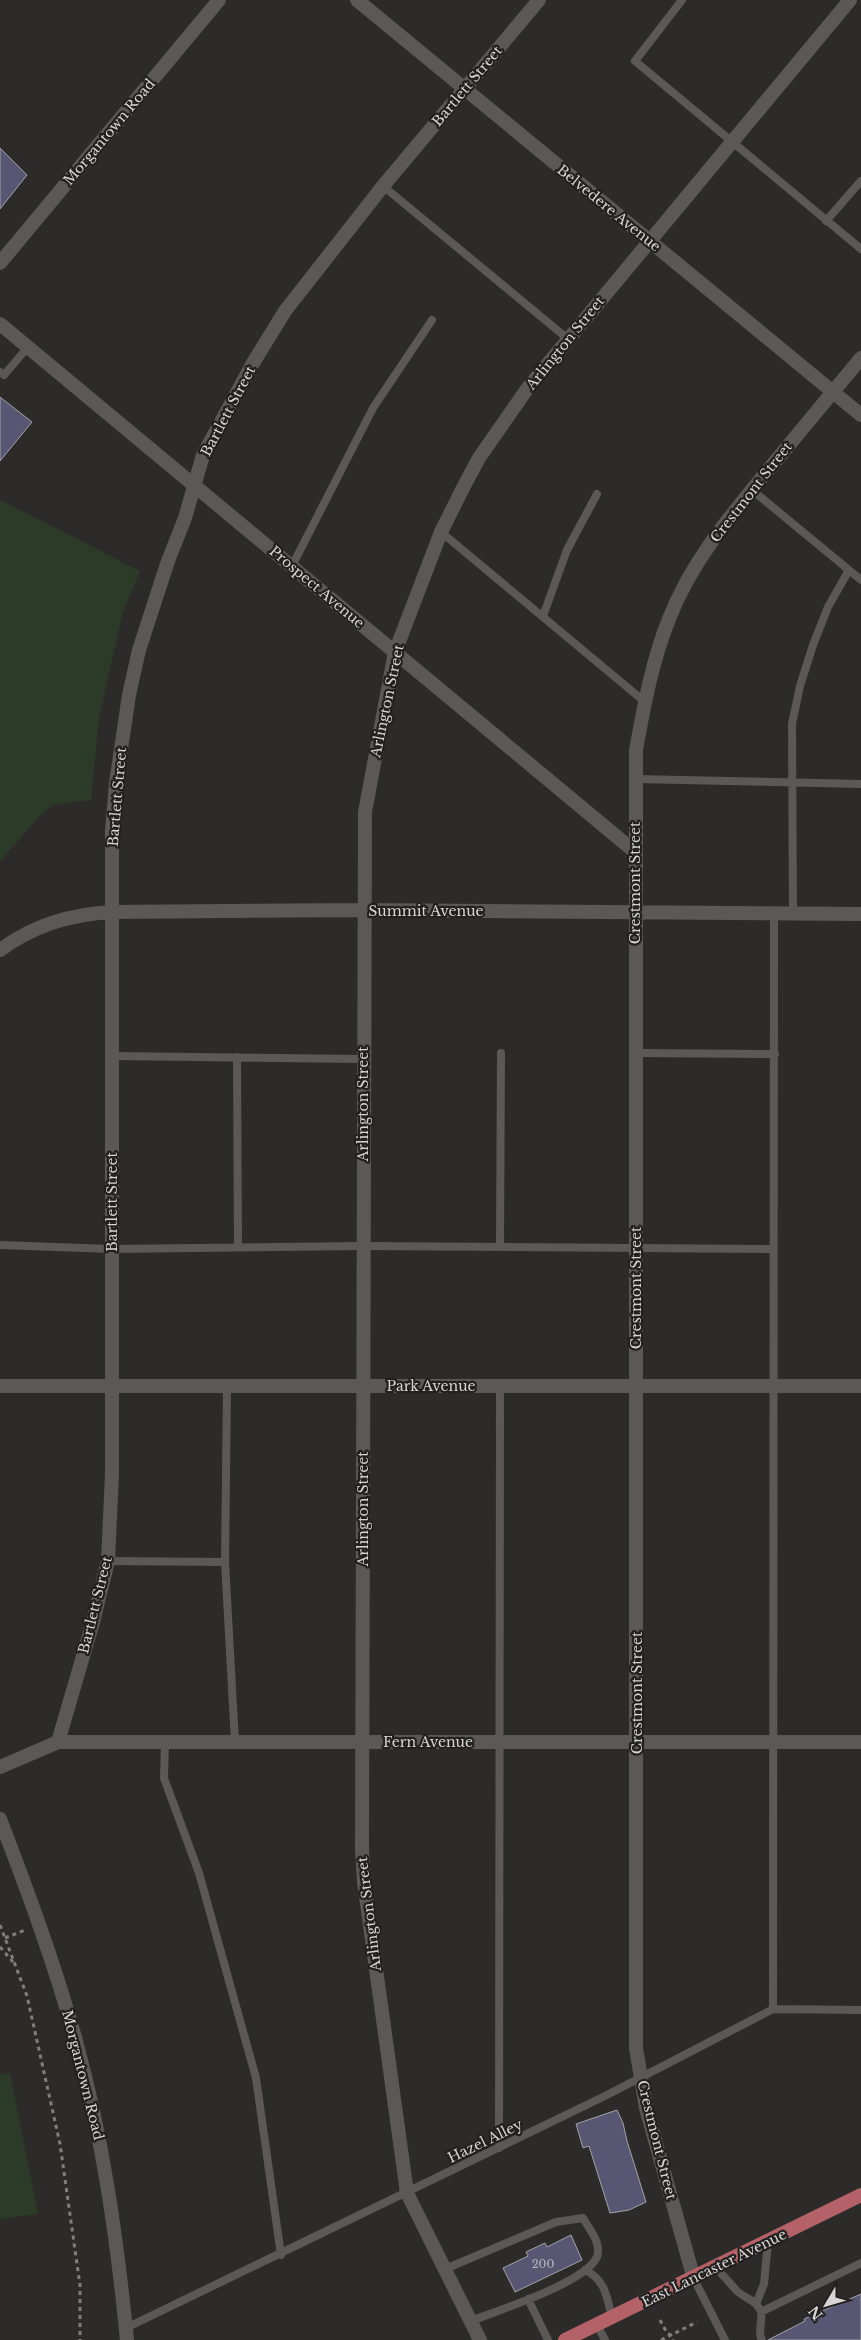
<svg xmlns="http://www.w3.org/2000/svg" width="861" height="2340" viewBox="0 0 861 2340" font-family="'Libre Baskerville',serif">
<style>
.green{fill:#2c3b27}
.building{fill:#585773;stroke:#a2a2a5}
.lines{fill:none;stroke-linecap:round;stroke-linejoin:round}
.path{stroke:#817f7e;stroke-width:3;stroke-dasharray:4 4;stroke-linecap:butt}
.service{stroke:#5b5857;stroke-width:8}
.minor{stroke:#5b5857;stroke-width:14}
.secondary{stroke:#5b5857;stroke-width:14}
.primary{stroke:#b46267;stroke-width:14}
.labels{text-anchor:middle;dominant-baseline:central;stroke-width:4.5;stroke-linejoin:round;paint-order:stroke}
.number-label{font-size:11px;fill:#b6b6bc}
.street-label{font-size:14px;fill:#d6d5d4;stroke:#232120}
</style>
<rect width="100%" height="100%" fill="#2d2b2a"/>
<path class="green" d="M0,500L140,571L123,612L99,718L91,800L55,804L40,815L0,862Z
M10,2073L38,2214L0,2219V2075Z"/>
<path class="building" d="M0,148L27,175L0,209Z
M0,397L32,422L0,461Z
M617,2110L623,2123L627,2141L646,2202L629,2210L610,2213L589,2146L583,2148L576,2124Z
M571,2235L582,2260L515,2292L503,2268L528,2256L526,2252L545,2243L547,2247Z
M861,2294V2340H768L805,2321L804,2319Z"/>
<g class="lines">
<path class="path" d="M0,1925L27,1996L60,2144L80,2285V2340
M5,1938L25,1930
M0,1947L13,1962
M660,2320L667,2333L671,2335L673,2340
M661,2340L697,2322"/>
<path class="service" d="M682,0L635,61L861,249
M383,186L568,339
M826,221L861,181
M0,372L4,375L28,347
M752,490L861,580
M441,532L645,702
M292,566L373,408L432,320
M543,616L567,550L597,494
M635,779L861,784
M793,913L792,724L800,686L813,645L828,607L849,570
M636,1053L775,1054
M112,1056L363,1059
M237,1057L238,1247
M0,1245L112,1249L363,1246L773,1249
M500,1247L501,1053
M227,1386L225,1562L235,1742
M108,1561L225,1562
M165,1742L164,1778L199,1873L256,2078L281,2255
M773,2009L774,913
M499,2148L500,1386
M715,2268C725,2276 729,2283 737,2291C744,2298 758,2301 761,2312C763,2322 757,2331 762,2340
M445,2269L556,2222L583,2218C589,2229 602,2243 597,2257C585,2283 499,2310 471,2321
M585,2270C606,2280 607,2298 612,2318
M694,2279L725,2340
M528,2299L548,2340
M756,2304L764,2284L768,2242
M761,2312L861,2263
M597,2325L605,2340
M126,2328L605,2096L773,2009L861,2010"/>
<path class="minor" d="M357,0L861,415
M0,324L634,851
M0,950C34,925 70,914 112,912L364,910L861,914
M0,1386H861
M58,1742L93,1622L108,1561L112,1474V831L116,783L129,695L139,650L168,561L185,518L203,455L253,363L285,311L383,186L539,0
M0,1767L58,1742H861
M694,2279L646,2108L636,2048V750C644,706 652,661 669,619C691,562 731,515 769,469C800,432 830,395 861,358
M480,2340L407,2193L364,1882L362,1849L365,812L395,652L441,532L464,486L479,458L527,389L850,0"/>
<path class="secondary" d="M0,263L219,0
M0,1819C28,1892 55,1965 76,2041C103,2139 117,2239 127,2340"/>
<path class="primary" d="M565,2340L861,2195"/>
</g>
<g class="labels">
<g class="number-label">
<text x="543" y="2264">200</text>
</g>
<g class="street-label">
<text transform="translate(467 86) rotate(-50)">Bartlett Street</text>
<text transform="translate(109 132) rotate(-50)">Morgantown Road</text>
<text transform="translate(609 208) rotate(39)">Belvedere Avenue</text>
<text transform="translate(565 343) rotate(-51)">Arlington Street</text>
<text transform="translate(228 411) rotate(-62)">Bartlett Street</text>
<text transform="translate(751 492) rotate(-52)">Crestmont Street</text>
<text transform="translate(317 587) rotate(40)">Prospect Avenue</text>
<text transform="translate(387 701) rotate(-78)">Arlington Street</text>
<text transform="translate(117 797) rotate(-85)">Bartlett Street</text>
<text transform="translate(635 883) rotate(-90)">Crestmont Street</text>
<text x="426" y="911">Summit Avenue</text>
<text transform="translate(363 1104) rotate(-90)">Arlington Street</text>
<text transform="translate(112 1202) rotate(-90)">Bartlett Street</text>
<text transform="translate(636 1288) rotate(-90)">Crestmont Street</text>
<text x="431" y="1386">Park Avenue</text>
<text transform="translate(363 1509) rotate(-90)">Arlington Street</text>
<text transform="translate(95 1605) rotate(-76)">Bartlett Street</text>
<text transform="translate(637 1693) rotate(-90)">Crestmont Street</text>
<text x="428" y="1742">Fern Avenue</text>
<text transform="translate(369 1914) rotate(-97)">Arlington Street</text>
<text transform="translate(83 2075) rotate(76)">Morgantown Road</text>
<text transform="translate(657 2140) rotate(76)">Crestmont Street</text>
<text transform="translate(485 2141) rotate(-26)">Hazel Alley</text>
<text transform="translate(714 2268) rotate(-26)">East Lancaster Avenue</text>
</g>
</g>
<g transform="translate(826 2305) rotate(232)" stroke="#232120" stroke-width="4" paint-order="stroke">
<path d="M0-4L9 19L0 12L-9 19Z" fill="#d6d5d4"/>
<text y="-8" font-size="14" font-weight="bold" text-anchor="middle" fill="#d6d5d4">N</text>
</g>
</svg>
